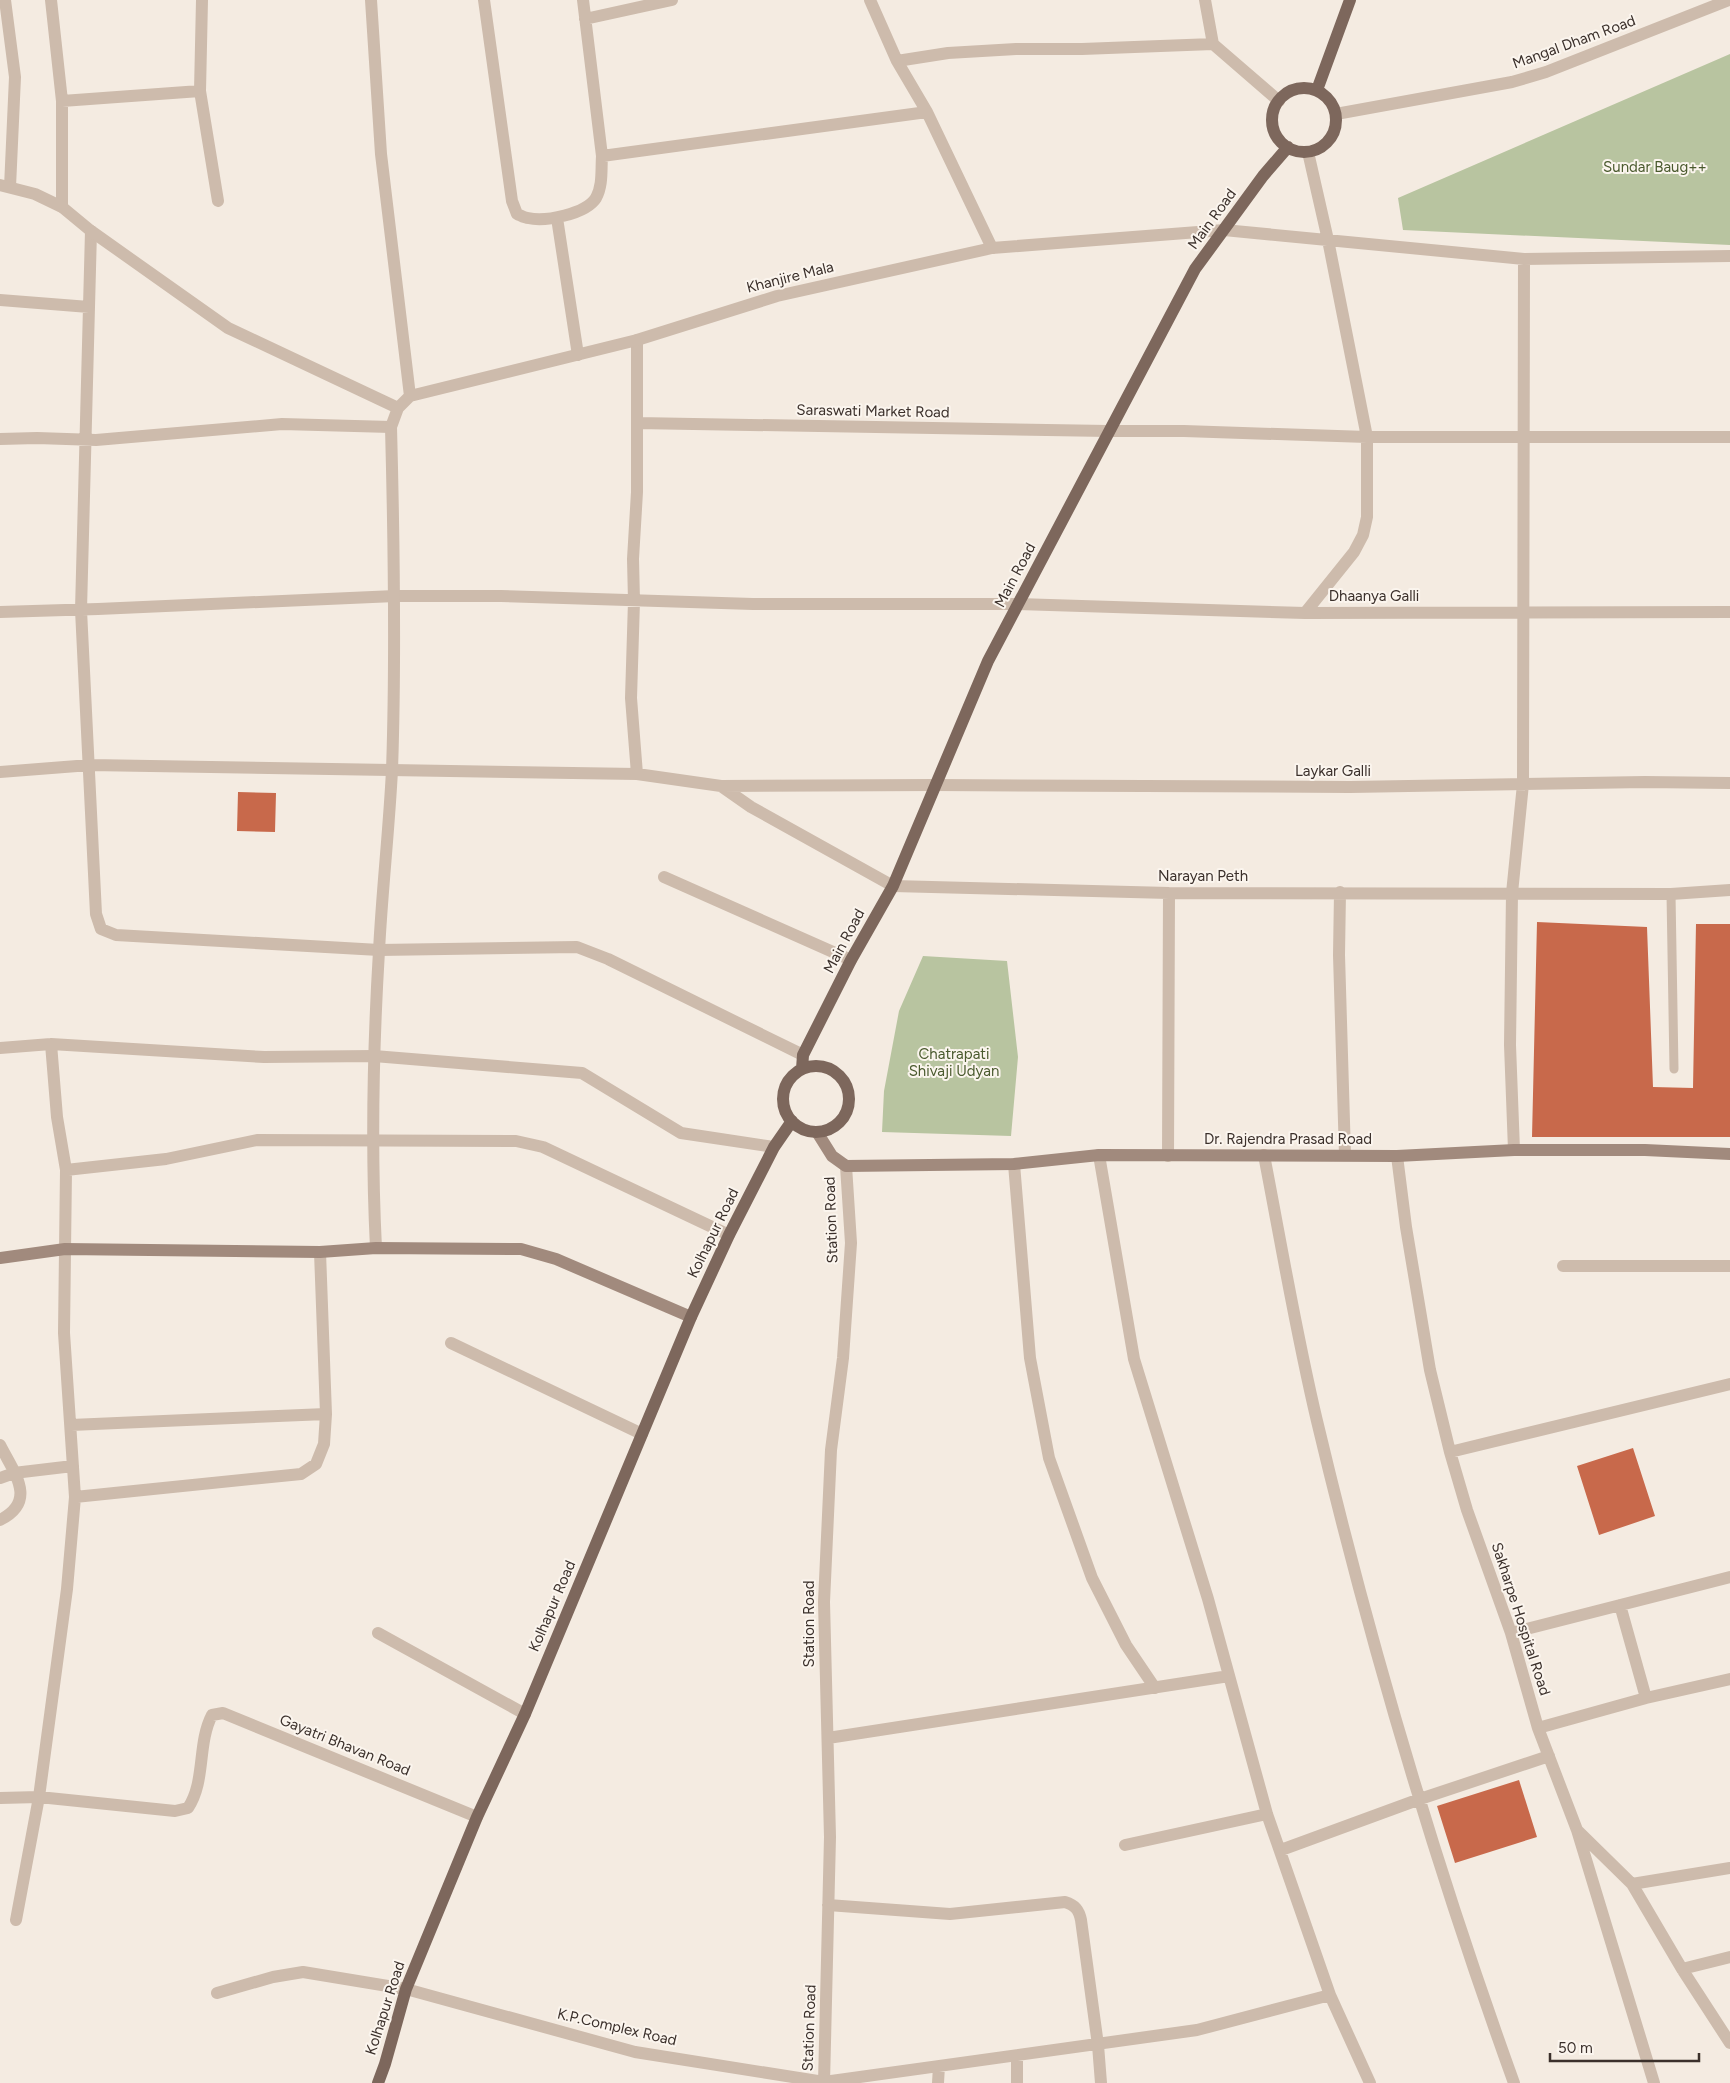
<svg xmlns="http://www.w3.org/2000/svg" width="1730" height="2083" viewBox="0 0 1730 2083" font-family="Figtree,sans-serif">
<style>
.green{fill:#b8c4a0}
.building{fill:#c8694b}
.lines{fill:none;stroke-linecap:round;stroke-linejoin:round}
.service{stroke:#cdbbac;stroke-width:9}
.minor{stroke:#cdbbac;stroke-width:12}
.tertiary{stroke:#cdbbac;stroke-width:12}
.secondary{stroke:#a18a7d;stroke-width:12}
.primary{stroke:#7d675c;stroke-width:12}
.labels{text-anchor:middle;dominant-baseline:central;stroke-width:4;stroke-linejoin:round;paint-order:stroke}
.street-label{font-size:15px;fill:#3b302b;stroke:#fbf5ee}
.park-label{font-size:15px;fill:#4a5a2e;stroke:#fbf5ee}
</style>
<rect width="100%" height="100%" fill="#f4ebe1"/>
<path class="green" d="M1730,54V245L1403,230L1398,198Z
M923,956L1007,961L1018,1057L1011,1136L882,1132L884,1091L899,1011Z"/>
<path class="building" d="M238,792L276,793L275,832L237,831Z
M1537,922L1647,927L1653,1087L1693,1088L1696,924H1730V1137H1532Z
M1633,1448L1655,1516L1599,1535L1577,1466Z
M1519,1780L1537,1837L1455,1863L1437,1806Z"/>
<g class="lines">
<path class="service" d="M1671,894L1674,1069"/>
<path class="minor" d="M5,0L15,77L10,187
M51,0L62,101V207
M484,0L512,201L517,214C520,215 524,218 528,218C545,222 586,214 596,198C603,185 601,170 602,156
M583,0L602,156L927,112
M870,0L897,61L927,112L992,248
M1205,0L1213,44L1279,101
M585,19L672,0
M897,61L948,53L1016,49H1082L1213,44
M200,91L218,201
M62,101L200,91L202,0
M557,218L578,355
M1224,230L1524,259L1730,256
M91,231L81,610L96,914L101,929L116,935L379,950L577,947L608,959L803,1055
M0,300L89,307
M637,340V492L633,559L634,601L631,698L637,774
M637,423L1108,431H1184L1367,437H1730
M0,439L37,438L96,440L282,424L391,427
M0,612L98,609L395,596H501L753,604H1018L1305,613L1730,612
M1305,613L1354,552L1363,535L1367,517V437L1328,240L1308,152
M0,772L90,765L637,774L721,786L935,785L1350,787L1645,782L1730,783
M721,786L751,807L893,886L1169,893L1671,894L1730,890
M664,877L851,960
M1340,892L1339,955L1345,1155
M0,1048L51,1044
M1514,1150L1510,1045L1512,893L1523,784L1524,259
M1099,1155L1134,1359L1208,1599L1267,1814L1330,1995L1370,2083
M1264,1155C1281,1243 1296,1333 1317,1421C1370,1644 1436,1867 1514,2083
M1168,1156L1169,893
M1397,1156L1406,1227L1430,1370L1450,1452L1467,1510L1511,1633L1538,1728L1577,1830L1654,2083
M1014,1164L1030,1358L1049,1458L1092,1578L1126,1645L1155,1688
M66,1170L166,1159L257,1140L516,1141L543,1147L729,1235
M1563,1266H1730
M451,1343L642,1434
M71,1425L326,1414
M0,1445C14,1473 38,1501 0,1520
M1450,1452L1730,1384
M0,1478L14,1473L73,1466
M75,1497L301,1474L316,1464L324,1444L326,1414L320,1252
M1620,1605L1646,1698
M378,1633L525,1714
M1511,1633L1730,1577
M1538,1728L1646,1698L1730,1679
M828,1738L1229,1676
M0,1798L39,1797L175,1811L188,1808C206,1781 197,1744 212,1715L223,1713L477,1817
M1578,1831L1632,1884L1682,1969L1730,2043
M1125,1845L1267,1814
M1281,1850L1420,1799L1549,1756
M1632,1884L1730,1868
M828,1905L950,1914L1065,1902C1075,1905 1079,1910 1081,1920L1098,2045L1101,2083
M16,1920L39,1797L67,1589L75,1497L64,1333L66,1170L57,1117L51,1044L264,1057L374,1056L582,1073L681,1133L774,1147
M1682,1969L1730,1957
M217,1993L273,1977L303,1972L406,1989L635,2052L824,2082L1197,2030L1330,1995
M824,2083L830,1837L824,1602L831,1450L843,1358L851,1243L846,1166
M938,2083L939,2066
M1017,2083V2056"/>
<path class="tertiary" d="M371,0L381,154L410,396
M1336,114L1512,82L1546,72L1729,0
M0,185L35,194L62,207L91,231L228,328L398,408
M376,1248C371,1149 373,1050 379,951C382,891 389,830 392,770C396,656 394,541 391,427L398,408L410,396L637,340L777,296L992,248L1224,230"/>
<path class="secondary" d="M817,1132L832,1156L846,1166L1014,1164L1099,1155L1397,1156L1514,1150H1645L1730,1154
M0,1258L65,1249L320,1252L376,1248L521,1249L556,1259L691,1317"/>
<path class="primary" d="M1272 120a32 32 0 1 1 64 0a32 32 0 1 1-64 0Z
M1317,90L1350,0
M783 1099a33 33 0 1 1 66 0a33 33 0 1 1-66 0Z
M802,1069L803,1055L851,960L893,886L988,661L1195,269L1263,176L1288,147
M378,2083L385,2064L406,1989L477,1817L525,1714L691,1317L729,1235L774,1147L792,1121"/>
</g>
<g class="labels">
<g class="street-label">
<text transform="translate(1574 42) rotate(-20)">Mangal Dham Road</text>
<text transform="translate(1212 219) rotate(-54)">Main Road</text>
<text transform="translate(790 277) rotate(-14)">Khanjire Mala</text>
<text transform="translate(873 411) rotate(1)">Saraswati Market Road</text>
<text transform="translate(1015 575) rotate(-62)">Main Road</text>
<text x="1374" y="596">Dhaanya Galli</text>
<text x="1333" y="771">Laykar Galli</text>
<text x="1203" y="876">Narayan Peth</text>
<text transform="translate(844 941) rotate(-62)">Main Road</text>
<text x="1288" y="1139">Dr. Rajendra Prasad Road</text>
<text transform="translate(831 1220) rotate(-92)">Station Road</text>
<text transform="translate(713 1233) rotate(-64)">Kolhapur Road</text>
<text transform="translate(552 1606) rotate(-67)">Kolhapur Road</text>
<text transform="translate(1521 1619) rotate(72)">Sakharpe Hospital Road</text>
<text transform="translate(809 1624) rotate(-90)">Station Road</text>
<text transform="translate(345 1745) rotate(22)">Gayatri Bhavan Road</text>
<text transform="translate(385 2008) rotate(-72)">Kolhapur Road</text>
<text transform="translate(617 2027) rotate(13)">K.P.Complex Road</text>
<text transform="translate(809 2028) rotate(-88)">Station Road</text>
</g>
<g class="park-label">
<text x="1655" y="167">Sundar Baug++</text>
<text x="954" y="1054">Chatrapati<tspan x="954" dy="17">Shivaji Udyan</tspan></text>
</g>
</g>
<path d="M1550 2053v8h149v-8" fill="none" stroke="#3b302b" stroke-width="2.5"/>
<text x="1558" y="2053" font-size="15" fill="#3b302b" stroke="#fbf5ee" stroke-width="4" paint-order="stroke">50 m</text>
</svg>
